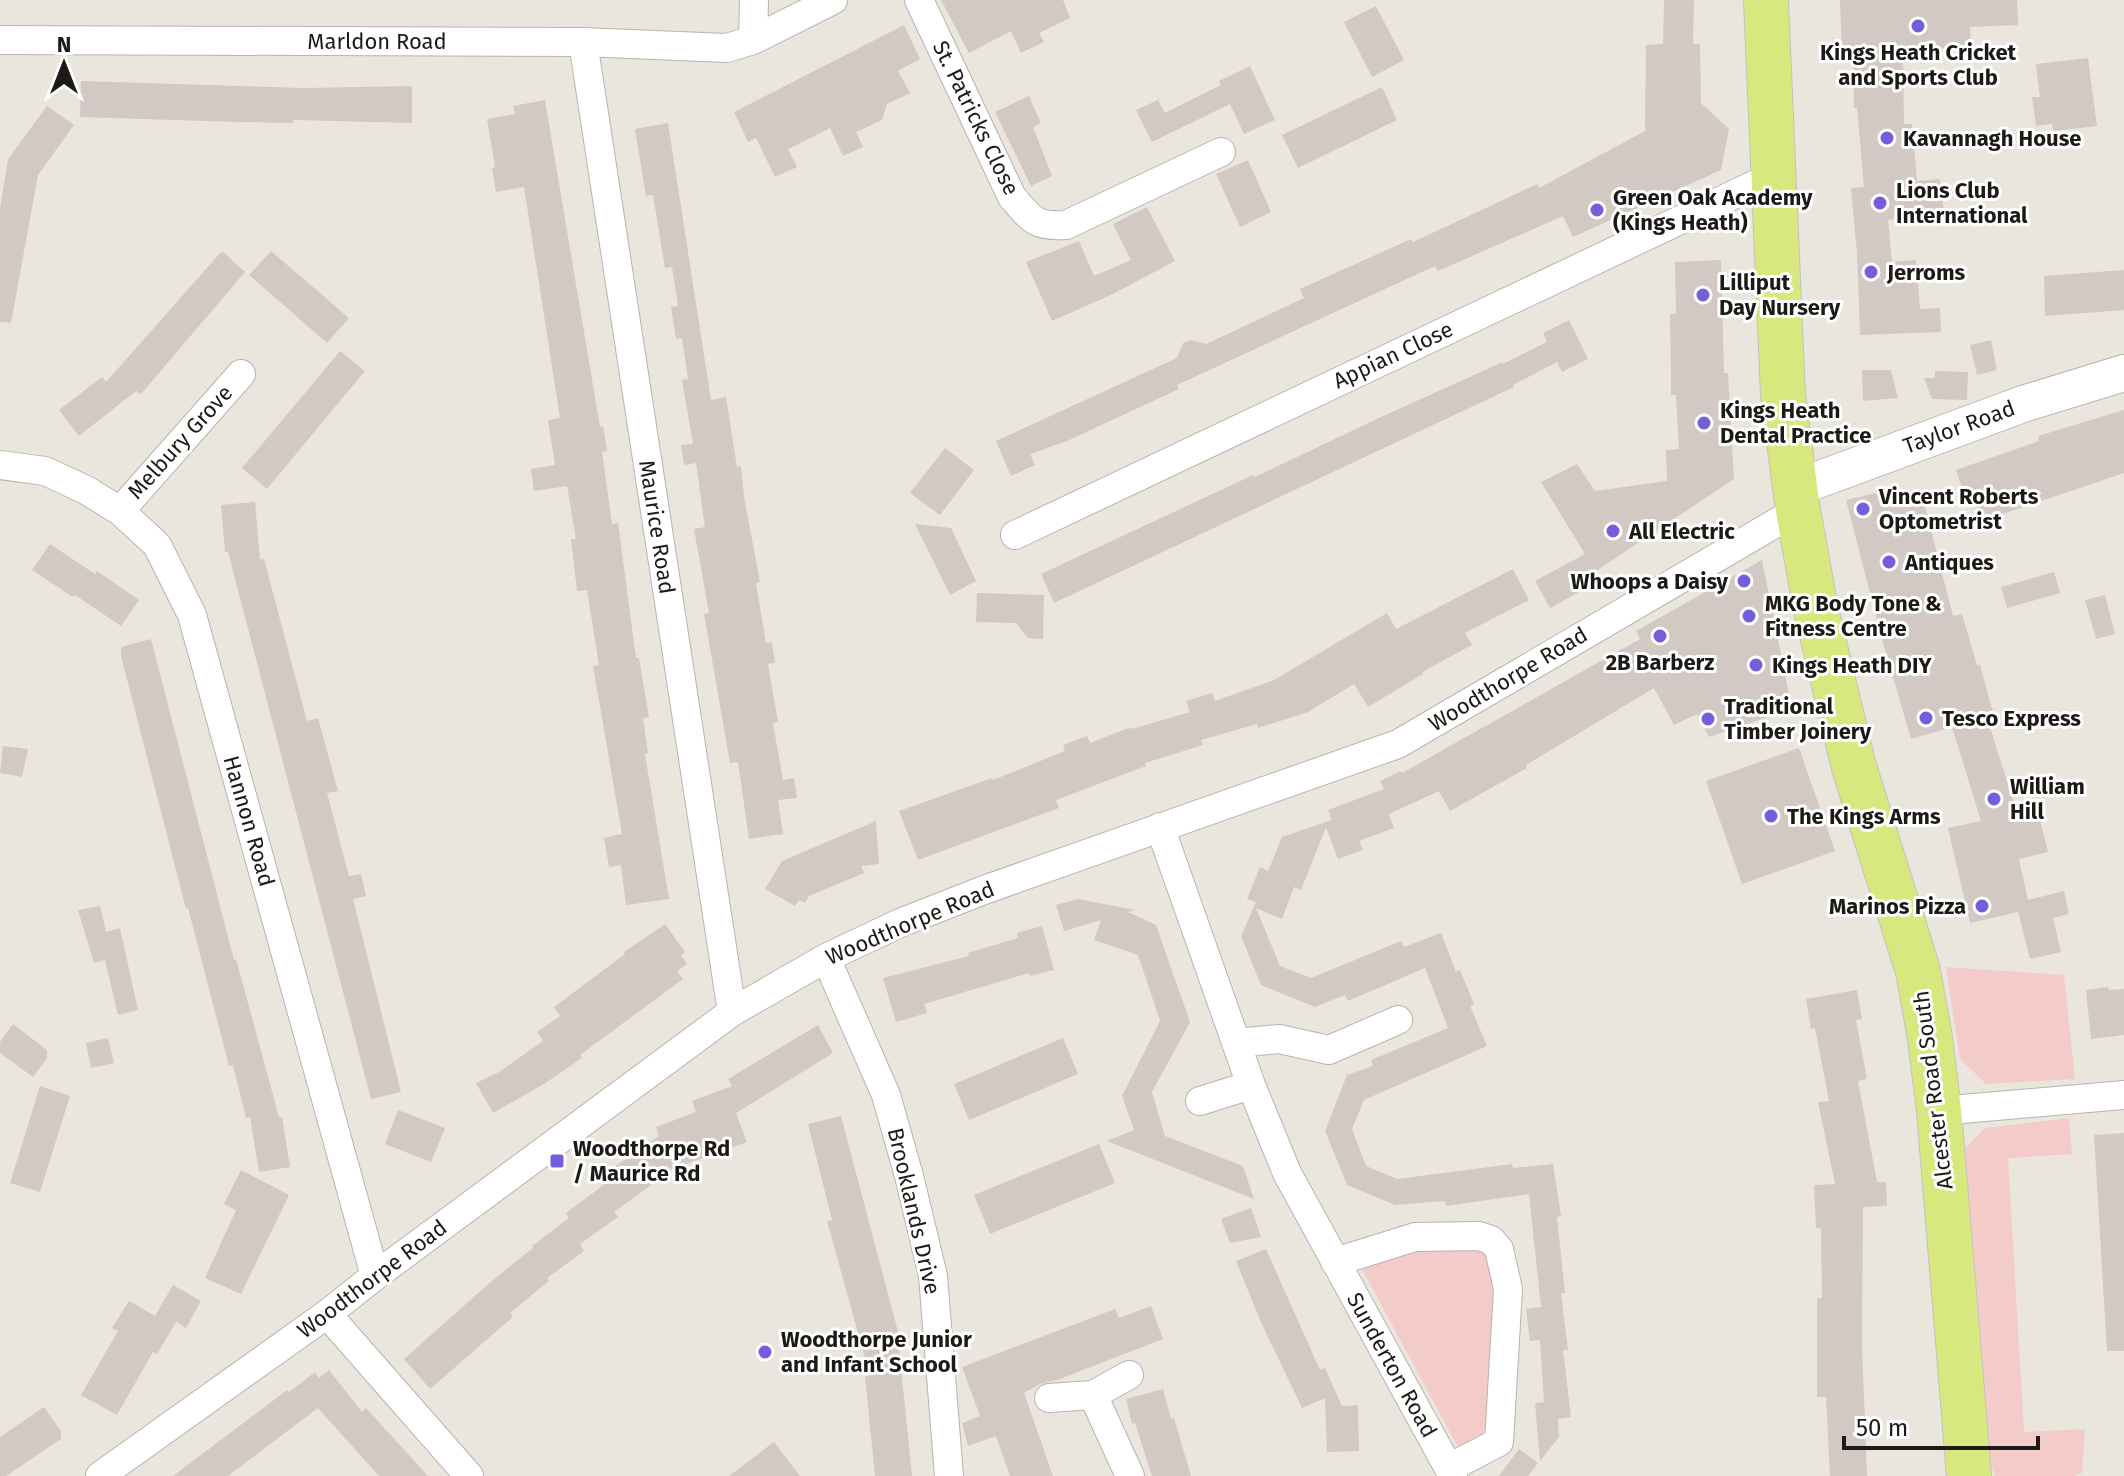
<svg xmlns="http://www.w3.org/2000/svg" width="2124" height="1476" viewBox="0 0 2124 1476" font-family="'Fira Sans',sans-serif">
<style>
.green{fill:#f3cbc9}
.building{fill:#d2c9c4}
.lines{fill:none;stroke-linecap:round;stroke-linejoin:round}
.minor-casing{stroke:#b8b4ac;stroke-width:30}
.tertiary-casing{stroke:#b8b4ac;stroke-width:38}
.trunk-casing{stroke:#c4c3c3;stroke-width:46}
.minor{stroke:#fff;stroke-width:28}
.tertiary{stroke:#fff;stroke-width:36}
.trunk{stroke:#d6e87e;stroke-width:44}
.poi-dot{fill:#745ed9;stroke:#fff;stroke-width:3}
.labels{text-anchor:middle;dominant-baseline:central;stroke-width:6;stroke-linejoin:round;paint-order:stroke}
.street-label{font-size:22px;fill:#1b1a17;stroke:#fff}
.poi-label{font-size:22px;font-weight:bold;fill:#1b1a17;stroke:#fff;text-anchor:start}
</style>
<rect width="100%" height="100%" fill="#eae6dd"/>
<path class="green" d="M1946,967L2064,975L2075,1079L1986,1084L1960,1059Z
M2069,1118L2072,1154L2008,1158L2024,1432L2085,1429L2082,1473L2075,1476H1995L1985,1450L1957,1156L1985,1128Z
M1478,1246L1488,1256L1496,1291L1490,1423L1475,1443L1460,1451L1361,1267L1423,1249Z"/>
<path class="building" d="M941,0H1063L1070,18L1039,33L1044,42L1021,53L1011,31L969,53Z
M1664,0H1694L1693,44H1700L1701,103L1729,129L1721,170L1573,237L1563,216L1438,271L1435,266L1177,385L1179,389L1067,441L1030,454L1035,465L1011,476L996,441L1177,358L1183,343L1190,340L1206,344L1234,331L1304,298L1300,289L1411,239L1413,242L1537,184L1539,188L1645,131L1646,45L1663,44Z
M1840,0H2017L2018,25L1970,27L1971,47L1903,50L1904,124H1912L1917,181L1940,179L1944,214L1888,220L1892,262L1916,260L1920,309L1940,308L1941,332L1860,335L1857,253L1851,188L1864,187L1857,108H1854L1853,52H1842Z
M1376,6L1404,60L1372,77L1344,22Z
M904,25L920,59L898,71L910,93L887,104L882,120L856,132L863,147L843,156L830,128L788,149L797,167L775,177L756,138L748,142L734,112Z
M2088,58L2097,126L2053,131L2052,124L2036,126L2032,97H2040L2036,64Z
M1250,66L1275,120L1244,134L1230,104L1152,142L1136,110L1158,100L1165,113L1221,85L1219,81Z
M81,81L304,88L412,86V123L293,120V123L237,122L80,117Z
M1382,87L1397,120L1298,168L1282,135Z
M1029,96L1041,123L1033,127L1052,176L1031,186L995,112Z
M545,100L600,427L603,426L607,451L602,452L612,524L618,523L636,658H639L649,717L643,718L648,753L645,754L669,899L626,905L621,865L609,867L604,838L622,834L593,666L599,665L587,590L577,591L571,539H576L567,486L534,491L531,469L555,465L548,420L560,418L524,187L496,192L492,168L495,167L487,119L515,114L513,106Z
M47,106L74,125L38,175L11,323L0,322V209L8,159Z
M668,123L711,400L726,397L737,467L741,466L744,497L760,582L756,583L766,643L772,642L775,663L768,664L778,722L773,723L783,780L794,778L797,798L778,800L783,834L749,839L738,762L730,763L704,614L709,613L694,529L705,527L696,463L684,465L681,445L693,444L682,380L688,379L682,338L676,339L671,307L678,306L672,267L665,268L653,195L646,196L635,129Z
M1248,160L1271,212L1240,227L1216,174Z
M1147,207L1175,261L1113,294L1052,321L1026,262L1079,241L1094,276L1131,260L1113,224Z
M222,251L245,272L141,394L136,391L79,436L59,410L102,377L106,382Z
M271,251L349,318L327,343L249,275Z
M1721,260L1724,373H1728L1734,479L1584,579L1588,587L1550,608L1535,581L1585,554L1541,482L1577,464L1595,491L1667,481L1666,450L1679,449L1676,395H1671V375L1670,314H1676L1675,262Z
M2124,270V310L2045,316L2044,276Z
M1569,320L1588,359L1562,372L1557,362L1513,385L1514,387L1054,603L1041,574L1253,475L1255,477L1381,417L1503,362V364L1547,342L1543,333Z
M1991,340L1997,370L1977,375L1970,345Z
M340,351L365,371L267,489L242,468Z
M1862,370H1891L1898,398L1863,401Z
M1935,371L1968,372L1967,400L1932,399L1924,378H1935Z
M2124,410V473L1982,521L1973,497L1966,499L1956,470L2039,441L2038,436Z
M945,448L974,470L940,515L910,493Z
M1885,491L1887,499L1921,491L1953,616L1962,614L1977,665H1980L1994,716L1987,718L2017,812L2037,808L2048,852L2019,859L2028,900L2064,891L2069,914L2053,918L2061,952L2030,959L2018,912L1970,923L1948,828L1981,821L1952,727L1911,739L1881,636L1846,500Z
M255,502L260,560L264,559L307,721L318,718L338,791L327,793L349,876L361,874L366,896L353,899L401,1092L371,1099L228,552H225L221,505Z
M915,524L951,528L976,581L950,595Z
M50,544L95,574L97,571L139,600L121,626L75,595L73,597L32,570Z
M1762,560L1792,709L1709,737L1697,714L1674,725L1654,688L1526,765L1527,768L1450,811L1439,791L1389,814L1394,828L1359,841L1363,850L1338,859L1326,827L1301,890L1294,887L1282,919L1256,908L1280,966L1311,978L1401,941L1404,947L1441,933L1456,972L1460,970L1474,1004L1470,1006L1487,1046L1364,1100L1352,1129L1366,1166L1397,1179L1512,1164L1513,1168L1553,1164L1561,1216L1557,1217L1565,1293H1561L1568,1350H1563L1571,1417L1558,1419L1559,1437L1540,1461L1535,1403L1544,1402L1540,1340L1530,1341L1526,1309L1541,1307L1529,1194L1446,1206L1445,1201L1395,1205L1347,1185L1325,1131L1347,1075L1373,1066L1371,1060L1448,1028L1425,968L1348,1001L1345,995L1315,1007L1261,985L1241,936L1256,902L1247,899L1260,867L1268,871L1282,837L1332,820L1328,810L1384,789L1380,781L1400,771L1402,773L1640,639L1636,631Z
M1513,569L1529,600L1465,633L1472,645L1422,672L1423,674L1368,707L1354,684L1308,712L1258,728L1257,724L1201,740L1203,745L1145,763L1146,766L1056,800L1059,808L918,860L899,811L992,778L993,780L1065,751L1063,745L1087,736L1090,743L1131,727L1132,729L1190,712L1186,701L1212,693L1215,701L1274,680L1387,613L1396,629Z
M2054,572L2060,593L2007,608L2001,587Z
M977,593L1044,595L1043,639L1028,638L1016,623L976,622Z
M2105,595L2115,634L2096,639L2085,600Z
M151,639L234,960L236,959L279,1117H282L290,1167L259,1172L250,1117L246,1118L233,1065L229,1066L188,908L186,909L121,656V647Z
M3,746L28,749L22,777L0,773Z
M1799,748L1835,851L1742,884L1706,781Z
M876,821L879,864L861,866L864,873L809,896L805,903L799,900L795,906L765,889L782,861Z
M1078,899L1135,910L1128,912L1156,925L1190,1022L1152,1092L1165,1136L1243,1166L1254,1199L1107,1141L1134,1130L1122,1096L1160,1021L1138,955L1094,940L1101,920L1064,931L1056,905Z
M100,906L106,932L120,928L138,1010L118,1015L105,960L94,963L78,910Z
M665,924L685,952L681,955L687,964L677,971L683,979L580,1055L582,1058L544,1084L493,1113L476,1083L499,1072L543,1041L537,1032L560,1016L554,1007L625,954L624,952Z
M1042,926L1054,970L1030,976L1029,973L924,1004L927,1013L896,1022L883,978L969,956L968,953L1018,938L1017,933Z
M2108,987L2109,990L2124,989V1035L2091,1039L2086,990Z
M1857,990L1862,1019L1856,1020L1867,1079L1858,1081L1877,1182H1886L1887,1206L1863,1207L1862,1346L1867,1476H1830L1826,1397H1817V1298H1822L1821,1228H1816L1814,1185L1835,1184L1818,1102L1829,1101L1815,1028L1811,1029L1806,999Z
M13,1024L47,1050V1058L33,1077L0,1053V1042Z
M818,1025L833,1053L736,1113L747,1142L650,1177L654,1183L614,1212L618,1217L580,1244L584,1251L547,1278L549,1281L510,1313L513,1317L430,1389L404,1359L494,1279L533,1248L532,1246L569,1218L566,1213L605,1184L600,1177L659,1136L656,1127L696,1112L692,1101L732,1086L728,1079Z
M108,1038L114,1063L91,1068L86,1043Z
M1063,1038L1078,1074L969,1120L954,1084Z
M40,1086L70,1096L40,1192L10,1183Z
M398,1110L445,1128L431,1162L385,1144Z
M841,1116L902,1347L899,1348L912,1476H875L865,1376H870L827,1221L832,1220L808,1124Z
M2124,1133V1351H2107L2094,1135Z
M1099,1144L1115,1183L990,1234L974,1195Z
M241,1170L289,1195L241,1294L205,1278L236,1210L224,1204Z
M1251,1208L1261,1237L1230,1243L1221,1219Z
M1266,1249L1320,1370L1325,1368L1342,1406L1358,1405L1359,1451L1327,1452L1325,1398L1302,1408L1260,1320L1236,1261Z
M173,1285L201,1301L186,1328L176,1322L157,1354L153,1352L117,1415L81,1395L118,1331L112,1328L129,1301L155,1316Z
M1151,1306L1163,1339L1057,1380L1040,1384L1024,1393L1053,1476H1010L996,1436L968,1446L962,1423L980,1416L962,1367L1115,1309L1119,1318Z
M329,1370L362,1412L366,1408L428,1476H379L318,1408L228,1476H173L287,1390L289,1392L315,1372L319,1378Z
M1163,1389L1171,1419L1174,1418L1191,1476H1152L1135,1423L1132,1424L1126,1399Z
M44,1407L61,1431V1439L6,1476H0V1437Z
M774,1442L800,1476H729Z
M1519,1449L1538,1463L1528,1476H1499Z"/>
<g class="lines">
<defs>
<path id="minor" d="M754,0L753,40L833,0
M919,0L1012,197C1032,220 1035,227 1066,225L1221,152
M0,40L583,42L727,48L753,40
M583,42L732,1012
M0,465L45,471L86,490L120,511L157,545L192,615L375,1276
M120,511L241,374
M1015,535L1773,176
M1160,827L1251,1085L1287,1173L1453,1476
M826,958L886,1095L909,1176L933,1276L949,1476
M1236,1043L1279,1039L1329,1050L1398,1020
M1200,1101L1251,1085
M1939,1111L2124,1095
M1335,1262L1415,1237L1479,1236L1491,1240L1499,1249L1508,1289L1499,1442L1449,1468
M327,1314L469,1476
M1093,1395L1130,1476
M1049,1398L1093,1395L1129,1375
M100,1476L327,1314L375,1276L732,1012L826,958L900,923L984,890L1398,744L1798,510"/>
<path id="tertiary" d="M1796,488L2023,404L2124,373"/>
<path id="trunk" d="M1766,0L1783,395L1798,510L1816,610L1854,767L1918,971L1930,1038L1939,1111L1969,1476"/>
</defs>
<use href="#minor" class="minor-casing"/>
<use href="#tertiary" class="tertiary-casing"/>
<use href="#trunk" class="trunk-casing"/>
<use href="#minor" class="minor"/>
<use href="#tertiary" class="tertiary"/>
<use href="#trunk" class="trunk"/>
</g>
<g class="poi-dot">
<circle cx="1918" cy="26" r="8"/>
<circle cx="1887" cy="138" r="8"/>
<circle cx="1880" cy="203" r="8"/>
<circle cx="1597" cy="210" r="8"/>
<circle cx="1871" cy="272" r="8"/>
<circle cx="1703" cy="295" r="8"/>
<circle cx="1704" cy="423" r="8"/>
<circle cx="1863" cy="509" r="8"/>
<circle cx="1613" cy="531" r="8"/>
<circle cx="1889" cy="562" r="8"/>
<circle cx="1744" cy="581" r="8"/>
<circle cx="1749" cy="616" r="8"/>
<circle cx="1660" cy="636" r="8"/>
<circle cx="1756" cy="665" r="8"/>
<circle cx="1926" cy="718" r="8"/>
<circle cx="1708" cy="719" r="8"/>
<circle cx="1994" cy="799" r="8"/>
<circle cx="1771" cy="816" r="8"/>
<circle cx="1982" cy="906" r="8"/>
<rect x="549" y="1153" width="16" height="16" rx="4"/>
<circle cx="765" cy="1352" r="8"/>
</g>
<g class="labels">
<g class="street-label">
<text x="377" y="41">Marldon Road</text>
<text transform="translate(976 118) rotate(64)">St. Patricks Close</text>
<text transform="translate(1393 355) rotate(-25)">Appian Close</text>
<text transform="translate(1959 427) rotate(-20)">Taylor Road</text>
<text transform="translate(180 442) rotate(-48)">Melbury Grove</text>
<text transform="translate(657 527) rotate(81)">Maurice Road</text>
<text transform="translate(1508 679) rotate(-31)">Woodthorpe Road</text>
<text transform="translate(249 821) rotate(74)">Hannon Road</text>
<text transform="translate(910 923) rotate(-23)">Woodthorpe Road</text>
<text transform="translate(1933 1090) rotate(-97)">Alcester Road South</text>
<text transform="translate(914 1211) rotate(77)">Brooklands Drive</text>
<text transform="translate(372 1279) rotate(-37)">Woodthorpe Road</text>
<text transform="translate(1392 1365) rotate(61)">Sunderton Road</text>
</g>
<g class="poi-label">
<text x="1918" y="52" text-anchor="middle">Kings Heath Cricket<tspan x="1918" dy="25">and Sports Club</tspan></text>
<text x="1903" y="138">Kavannagh House</text>
<text x="1896" y="190">Lions Club<tspan x="1896" dy="25">International</tspan></text>
<text x="1613" y="197">Green Oak Academy<tspan x="1613" dy="25">(Kings Heath)</tspan></text>
<text x="1887" y="272">Jerroms</text>
<text x="1719" y="282">Lilliput<tspan x="1719" dy="25">Day Nursery</tspan></text>
<text x="1720" y="410">Kings Heath<tspan x="1720" dy="25">Dental Practice</tspan></text>
<text x="1879" y="496">Vincent Roberts<tspan x="1879" dy="25">Optometrist</tspan></text>
<text x="1629" y="531">All Electric</text>
<text x="1905" y="562">Antiques</text>
<text x="1728" y="581" text-anchor="end">Whoops a Daisy</text>
<text x="1765" y="603">MKG Body Tone &amp;<tspan x="1765" dy="25">Fitness Centre</tspan></text>
<text x="1660" y="662" text-anchor="middle">2B Barberz</text>
<text x="1772" y="665">Kings Heath DIY</text>
<text x="1724" y="706">Traditional<tspan x="1724" dy="25">Timber Joinery</tspan></text>
<text x="1942" y="718">Tesco Express</text>
<text x="2010" y="786">William<tspan x="2010" dy="25">Hill</tspan></text>
<text x="1787" y="816">The Kings Arms</text>
<text x="1966" y="906" text-anchor="end">Marinos Pizza</text>
<text x="573" y="1148">Woodthorpe Rd<tspan x="573" dy="25">/ Maurice Rd</tspan></text>
<text x="781" y="1339">Woodthorpe Junior<tspan x="781" dy="25">and Infant School</tspan></text>
</g>
</g>
<g transform="translate(64 64)" stroke="#ffffff" stroke-width="6" paint-order="stroke">
<path d="M0-6L14 30L0 20L-14 30Z" fill="#1b1a17"/>
<text y="-12" font-size="22" font-weight="bold" text-anchor="middle" fill="#1b1a17">N</text>
</g>
<path d="M1844 1436v12h194v-12" fill="none" stroke="#1b1a17" stroke-width="4"/>
<text x="1856" y="1436" font-size="24" fill="#1b1a17" stroke="#ffffff" stroke-width="6" paint-order="stroke">50 m</text>
</svg>
